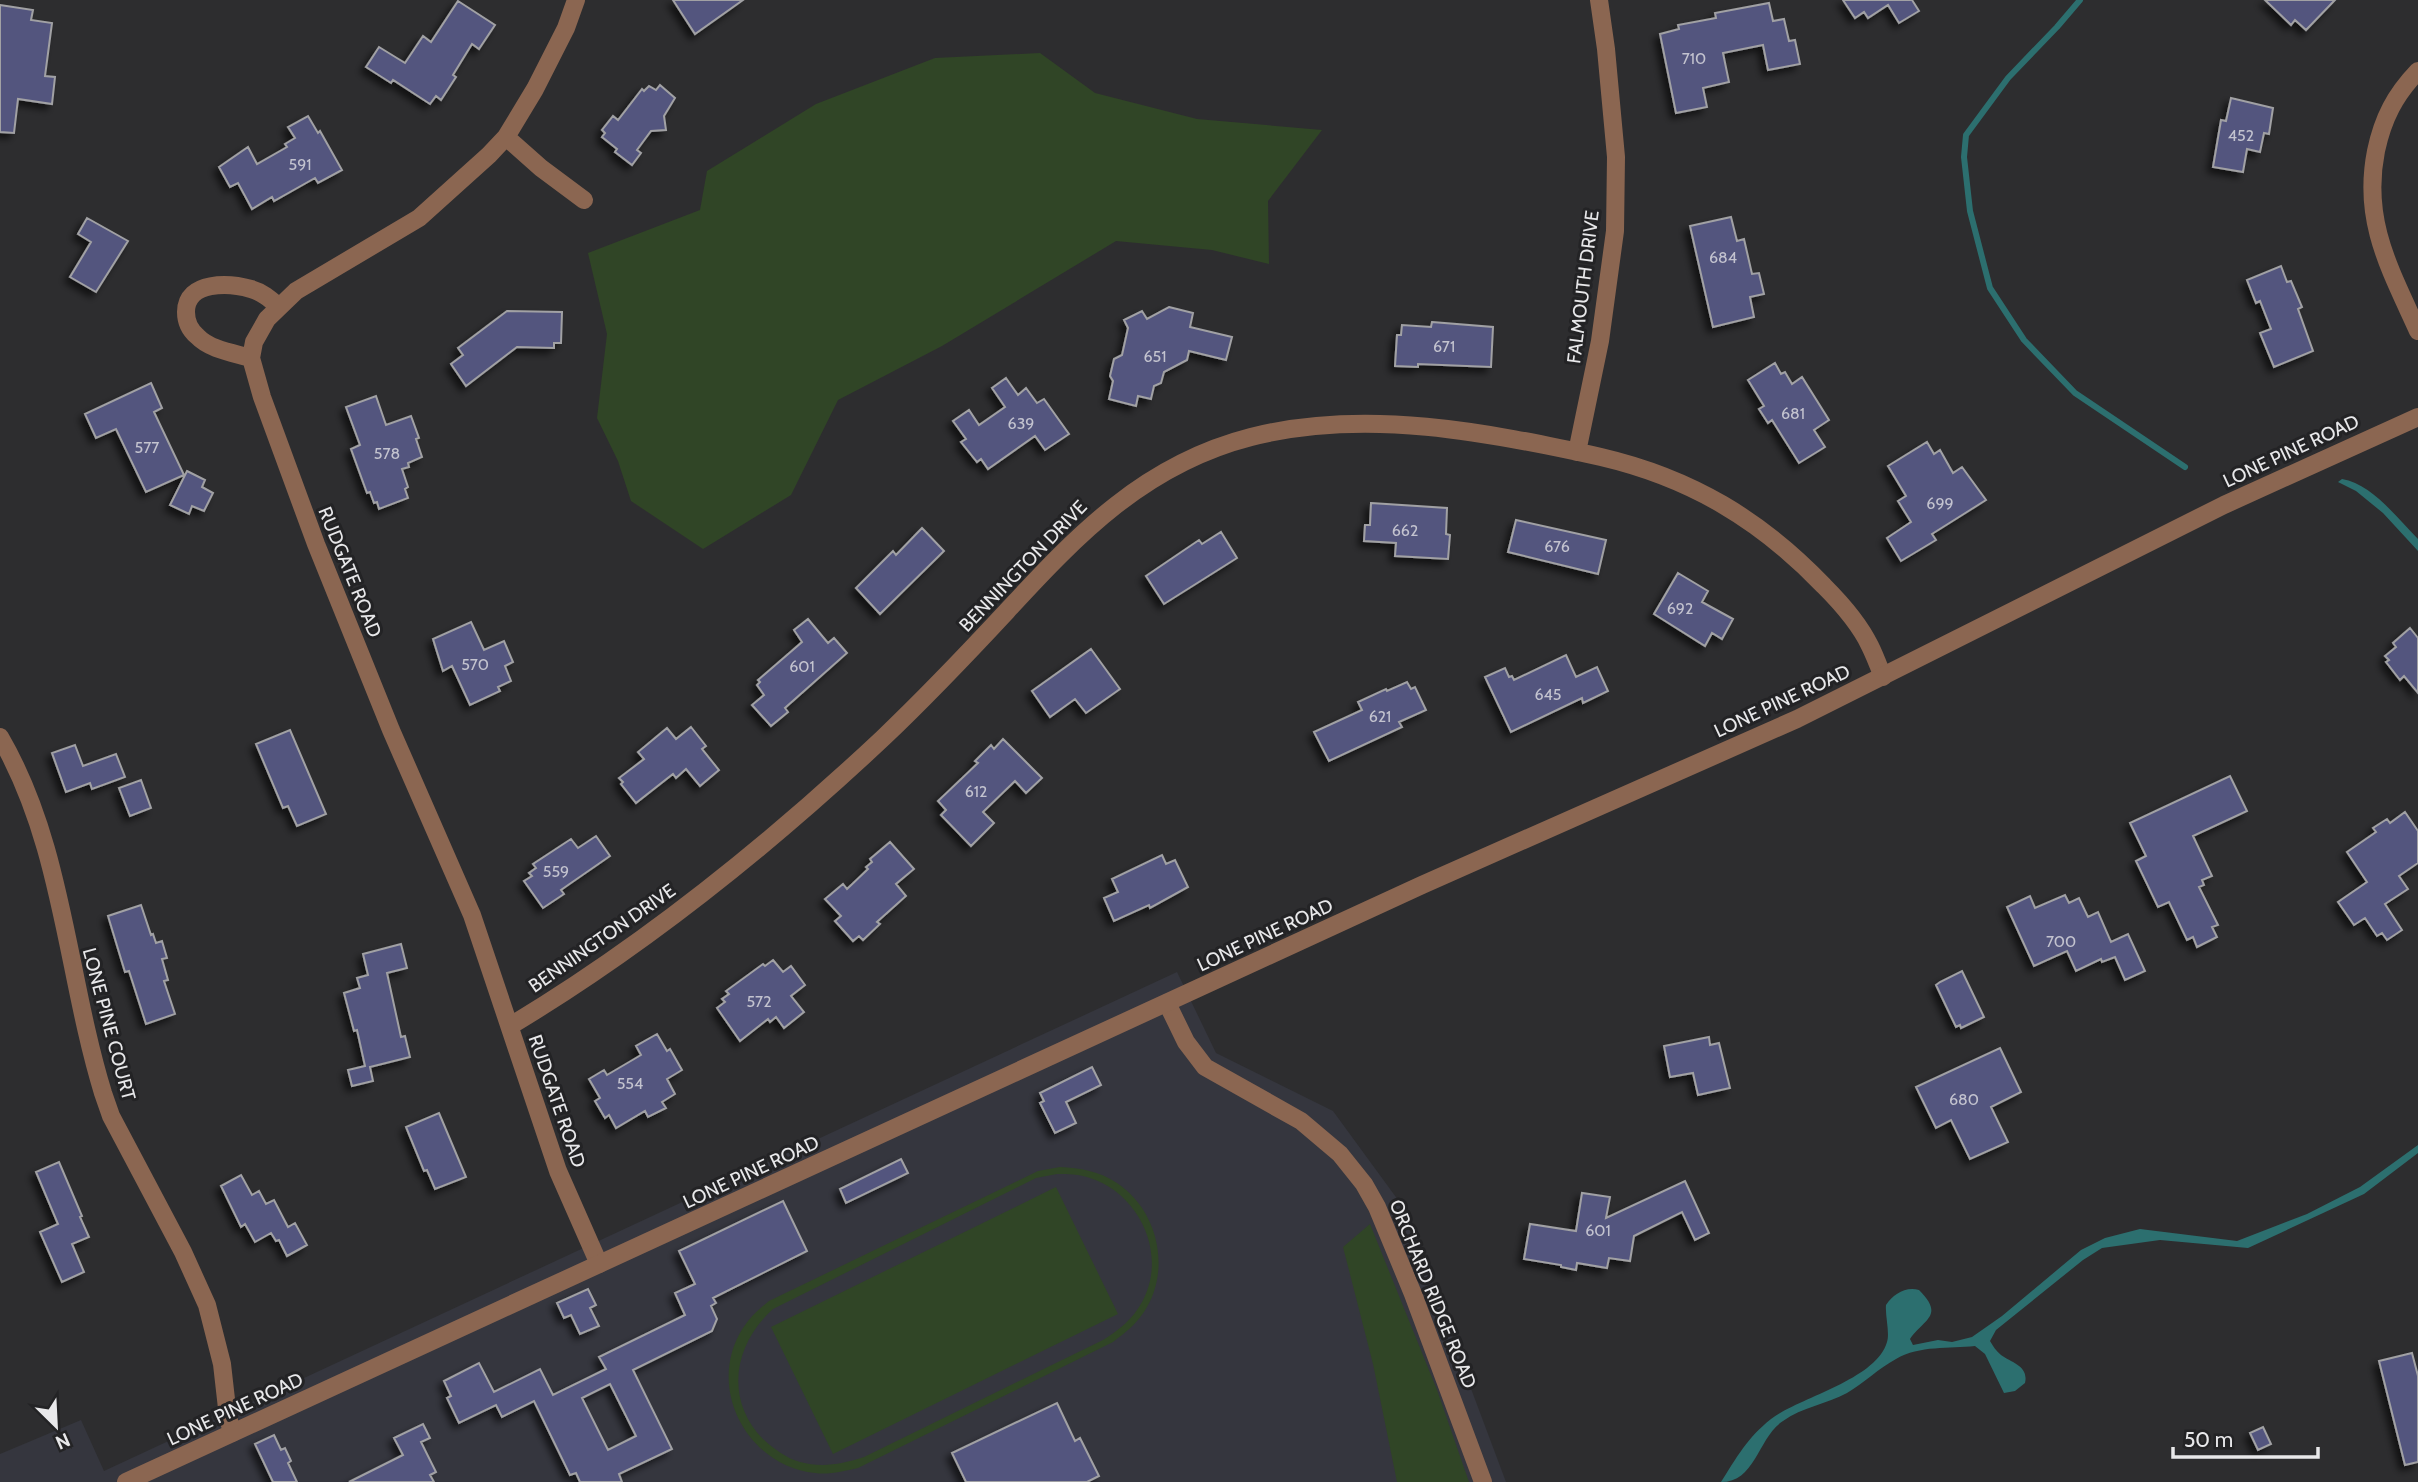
<svg xmlns="http://www.w3.org/2000/svg" width="2418" height="1482" viewBox="0 0 2418 1482" font-family="Cabin,sans-serif">
<style>
.built{fill:#35363e}
.green{fill:#304526;fill-rule:evenodd}
.water{fill:#2c6f6f}
.lines{fill:none;stroke-linecap:round;stroke-linejoin:round}
.stream{stroke:#2c6f6f;stroke-width:6}
.building{fill:#53557e;stroke:#a1a1a4;stroke-width:2;fill-rule:evenodd;filter:url(#shadow)}
.minor{stroke:#8b6651;stroke-width:18}
.tertiary{stroke:#8b6651;stroke-width:18}
.labels{text-anchor:middle;dominant-baseline:central;stroke-width:6;stroke-linejoin:round;paint-order:stroke}
.number-label{font-size:16px;fill:#c3c3cf}
.street-label{font-size:19px;fill:#e8e8ea;stroke:#232325}
</style>
<defs>
<filter id="shadow"><feDropShadow dx="-5" dy="5" stdDeviation="3.5" flood-color="#0009"/></filter>
</defs>
<rect width="100%" height="100%" fill="#2d2d2f"/>
<path class="built" d="M1177,972L1216,1053L1333,1111L1409,1215L1452,1338L1506,1482H0V1454L81,1420L104,1471Z"/>
<path class="green" d="M1040,53L1095,93L1197,119L1322,130L1268,201L1269,264L1212,250L1116,241L942,346L838,400L791,495L703,549L631,501L618,461L597,418L607,334L588,253L700,210L707,171L816,104L935,58Z
M1060,1167C1080,1168 1099,1171 1117,1183C1158,1210 1172,1270 1144,1312C1136,1324 1125,1333 1113,1342L858,1468C844,1471 829,1475 815,1473C747,1466 705,1387 743,1328C750,1317 759,1309 769,1301L1038,1171ZM1057,1174C1068,1174 1079,1174 1090,1178C1140,1194 1168,1255 1142,1302C1133,1319 1119,1330 1103,1340L864,1457C842,1464 822,1468 800,1462C786,1458 774,1449 763,1439C724,1399 734,1344 773,1309L1036,1178Z
M1056,1187L1118,1314L833,1454L771,1327Z
M1370,1224L1437,1390L1469,1482H1397L1373,1364L1343,1247Z"/>
<path class="water" d="M2342,479C2372,484 2397,518 2418,539V551L2383,513L2356,491L2338,482Z
M2418,1145V1153L2364,1194L2248,1248L2160,1240L2102,1248L2083,1260L1996,1330L1990,1341C1993,1346 1996,1351 2001,1355C2012,1363 2029,1366 2025,1383L2015,1391L2004,1393L1985,1354L1975,1346C1949,1349 1920,1345 1896,1359C1879,1368 1864,1383 1847,1393C1827,1404 1802,1407 1783,1421C1758,1437 1756,1482 1721,1482C1737,1457 1747,1438 1771,1419C1800,1397 1876,1380 1887,1342C1890,1333 1885,1316 1886,1305C1893,1294 1906,1286 1919,1290C1945,1316 1924,1319 1910,1339L1913,1345L1938,1340L1952,1342L1972,1337L2002,1316L2081,1250L2105,1238L2140,1229L2237,1241L2307,1214L2360,1187Z"/>
<g class="lines">
<path class="stream" d="M2080,0L2057,27L2008,78L1966,135L1964,157L1970,211L1990,288L2024,340L2075,393L2185,467"/>
</g>
<path class="building" d="M673,0H743L695,34Z
M1843,0H1912L1919,11L1899,23L1888,5L1868,18L1864,12L1855,18Z
M2265,0H2335L2306,30L2295,20L2291,25Z
M458,1L495,25L479,49L472,44L453,75L456,77L441,100L436,96L430,104L393,80L391,83L366,67L379,47L405,63L423,36L431,42Z
M1769,3L1773,21L1784,19L1789,41L1795,40L1800,64L1768,70L1763,45L1723,53L1729,82L1703,88L1707,107L1676,113L1660,34L1679,29L1678,25L1716,18L1715,13Z
M0,5L33,10L31,20L52,23L45,76L55,77L52,104L18,99L14,133L0,132Z
M660,85L675,98L664,116L666,130L651,131L637,150L641,153L632,165L615,152L617,149L602,137L605,133L602,130L613,116L618,120L642,89L644,91L649,86L656,90Z
M2231,98L2273,108L2269,134L2264,133L2260,152L2247,149L2243,172L2213,167L2221,120L2226,121Z
M308,116L318,133L320,131L342,170L318,183L315,178L274,201L272,197L252,209L238,183L230,187L219,167L248,147L257,164L287,147L285,144L295,138L288,127Z
M1731,217L1737,241L1744,239L1752,274L1759,273L1764,294L1750,297L1754,317L1713,327L1690,226Z
M87,218L128,241L96,292L70,277L91,242L78,234Z
M2281,266L2287,282L2291,281L2302,307L2298,309L2313,351L2274,367L2260,333L2271,329L2260,301L2256,303L2247,280Z
M1169,307L1193,313L1190,327L1232,337L1226,360L1189,351L1187,360L1164,372L1161,383L1154,386L1151,399L1138,396L1136,406L1109,399L1113,381L1110,376L1114,359L1122,355L1128,328L1124,320L1142,311L1147,319Z
M507,311L562,312L561,343H554V348L517,347L466,386L451,364L463,355L458,348Z
M1432,322L1493,327L1491,367L1418,364V367L1395,366L1397,335H1401L1402,325L1431,327Z
M1775,363L1781,374L1785,372L1792,384L1802,377L1829,420L1814,430L1825,447L1799,463L1772,420L1768,423L1759,409L1764,406L1748,380Z
M1006,378L1018,395L1026,388L1037,403L1044,399L1069,434L1045,450L1035,436L988,469L981,459L977,462L961,442L966,439L953,421L969,410L979,425L1005,407L992,388Z
M151,383L162,408L154,412L184,475L146,492L116,429L96,438L85,414Z
M376,396L386,425L411,416L419,438L416,439L422,457L408,463L409,467L402,469L408,487L405,489L408,498L379,509L377,502L374,503L370,492L367,493L351,449L360,445L346,407Z
M1927,442L1934,454L1940,450L1953,473L1962,467L1986,500L1932,534L1936,540L1901,561L1887,538L1911,522L1898,501L1906,496L1888,466Z
M187,471L205,480L202,487L213,493L204,511L192,506L189,514L170,505Z
M1371,503L1447,508L1446,534L1450,535L1448,559L1395,556L1396,543L1364,541L1365,525H1370Z
M1516,520L1606,540L1598,574L1508,552Z
M922,528L944,551L880,614L856,588L893,551L896,555Z
M1221,532L1237,558L1164,604L1146,576L1199,540L1202,544Z
M1678,573L1708,591L1702,602L1733,619L1722,639L1712,633L1705,646L1654,614Z
M808,619L828,643L834,638L847,653L785,708L788,712L771,726L752,705L764,695L757,685L760,682L758,680L802,642L794,630Z
M471,622L484,650L504,641L513,662L505,666L511,681L498,687L500,691L470,705L452,666L443,671L433,639Z
M2410,628L2418,638V693L2404,676L2400,680L2386,662L2389,660L2385,656L2396,647L2393,643Z
M1091,649L1120,689L1086,713L1075,699L1050,717L1032,691Z
M1566,655L1576,677L1597,667L1608,691L1583,703L1582,698L1511,732L1485,677L1505,668L1509,677L1512,676L1514,680Z
M1407,682L1411,689L1415,687L1426,710L1399,722L1402,727L1329,761L1314,732L1362,710L1358,702L1386,689L1387,691Z
M691,727L706,746L702,749L719,770L700,786L686,769L676,778L673,774L636,803L621,784L623,782L619,778L644,759L638,752L667,728L676,739Z
M290,730L326,814L297,826L288,806L283,808L256,744Z
M1003,739L1042,778L1026,793L1015,781L983,812L994,823L971,846L941,815L946,810L938,801L978,763L975,761L991,745L994,749Z
M75,745L83,766L116,754L125,777L92,789L90,783L66,792L52,753Z
M2230,776L2247,811L2193,836L2212,876L2202,880L2204,885L2199,887L2218,925L2212,927L2217,937L2197,947L2193,937L2187,940L2169,902L2158,907L2136,861L2146,856L2130,823Z
M141,780L151,808L130,816L119,788Z
M2405,812L2418,831V863L2399,876L2408,889L2385,904L2402,930L2387,940L2382,933L2377,936L2365,918L2354,925L2338,902L2367,882L2347,852L2376,832L2373,828L2387,819L2390,823Z
M596,836L610,856L571,883L561,890L564,894L543,908L524,881L532,876L529,873L536,868L533,864L571,839L578,848Z
M890,842L914,869L896,884L906,896L877,922L880,924L863,940L859,936L853,941L835,921L841,916L825,899L843,884L847,889L868,869L866,867L872,862L870,859Z
M1162,855L1166,864L1175,860L1188,887L1150,908L1149,905L1114,921L1104,898L1118,892L1112,879Z
M2065,895L2069,903L2079,898L2088,917L2098,912L2111,942L2128,934L2145,971L2125,980L2115,957L2102,962L2101,959L2076,971L2067,951L2034,966L2007,907L2030,896L2035,908Z
M141,905L151,935L153,934L156,943L162,941L167,958L162,959L168,980L164,981L175,1014L146,1024L129,971L125,972L108,916Z
M401,944L407,968L387,973L401,1037L405,1036L410,1057L370,1067L373,1081L352,1086L348,1070L365,1066L357,1030L354,1031L344,993L360,988L357,978L368,975L363,954Z
M773,960L783,972L791,966L805,985L791,996L804,1012L784,1028L776,1017L770,1022L768,1019L740,1041L717,1008L725,1002L722,999L729,994L726,991L763,964L765,966Z
M1962,971L1984,1017L1961,1028L1960,1025L1956,1027L1936,985L1940,982Z
M657,1034L667,1051L670,1049L682,1070L667,1079L675,1094L662,1102L666,1108L648,1117L645,1111L616,1128L609,1115L605,1118L595,1101L600,1098L589,1079L604,1070L607,1075L641,1055L636,1046Z
M1709,1037L1710,1045L1719,1043L1730,1088L1698,1095L1693,1073L1670,1077L1664,1046Z
M2000,1048L2021,1092L1991,1107L2008,1142L1970,1159L1951,1120L1936,1128L1916,1087Z
M1092,1067L1101,1085L1066,1102L1076,1123L1055,1133L1040,1103L1044,1101L1040,1093Z
M439,1113L466,1177L435,1189L427,1170L424,1171L406,1127Z
M901,1159L908,1173L846,1203L840,1189Z
M59,1162L82,1216L80,1217L89,1237L72,1244L84,1272L62,1282L40,1232L58,1224L36,1172Z
M241,1175L252,1195L259,1191L266,1204L274,1200L288,1227L295,1223L307,1245L287,1256L279,1240L276,1241L271,1233L255,1242L245,1224L241,1227L221,1186Z
M1685,1181L1709,1233L1695,1240L1682,1212L1634,1236L1630,1261L1609,1258L1607,1268L1577,1263L1576,1270L1561,1267V1265L1524,1259L1530,1224L1576,1231L1582,1193L1610,1197L1606,1218Z
M783,1201L807,1251L713,1298L716,1303L711,1306L717,1319L712,1331L633,1370L672,1449L619,1474L622,1482H580L576,1473L570,1475L534,1401L502,1417L496,1405L459,1423L447,1398L451,1396L444,1381L479,1363L494,1392L540,1369L553,1395L606,1369L599,1357L685,1315L675,1293L695,1284L679,1251ZM610,1384L636,1436L608,1450L582,1398Z
M588,1289L596,1305L590,1308L599,1326L580,1334L571,1315L564,1318L557,1303Z
M2412,1353L2418,1376V1462L2405,1465L2379,1361Z
M1057,1403L1075,1441L1080,1438L1099,1476L1087,1482H966L952,1453Z
M423,1424L430,1438L421,1442L436,1472L430,1475L434,1482H349L403,1455L394,1438Z
M2263,1427L2271,1444L2258,1450L2250,1433Z
M274,1435L281,1450L285,1448L291,1461L288,1463L297,1482H273L255,1444Z"/>
<g class="lines">
<path class="minor" d="M576,0L566,28L535,89L506,137L489,155L419,218L296,291L267,319L254,342L251,358L262,397L316,544L391,730L472,915L558,1171L599,1264
M2418,71C2395,95 2383,118 2376,151C2362,221 2390,269 2418,331
M506,137L541,168L584,200
M251,358C234,353 210,350 197,336C190,330 186,321 186,312C186,280 230,283 251,289C262,292 270,299 278,306
M1577,452L1600,341L1615,231L1616,157L1606,49L1599,0
M0,737C63,845 67,976 103,1093L111,1116L183,1252L207,1305L222,1364L228,1417L232,1433
M1167,1003L1186,1042L1205,1067L1301,1121L1340,1154L1364,1184L1377,1207L1413,1294L1483,1482
M510,1026C645,945 769,845 883,738C926,697 967,654 1007,611C1078,534 1145,464 1251,437C1365,408 1488,432 1601,457C1691,478 1761,520 1824,586C1842,604 1859,623 1870,646C1875,656 1879,667 1883,677"/>
<path class="tertiary" d="M126,1482L1422,885L1797,719L2224,505L2418,417"/>
</g>
<g class="labels">
<g class="number-label">
<text x="1694" y="58">710</text>
<text x="2241" y="135">452</text>
<text x="300" y="164">591</text>
<text x="1723" y="257">684</text>
<text x="1444" y="346">671</text>
<text x="1155" y="356">651</text>
<text x="1793" y="413">681</text>
<text x="1021" y="423">639</text>
<text x="147" y="447">577</text>
<text x="387" y="453">578</text>
<text x="1940" y="503">699</text>
<text x="1405" y="530">662</text>
<text x="1557" y="546">676</text>
<text x="1680" y="608">692</text>
<text x="475" y="664">570</text>
<text x="802" y="666">601</text>
<text x="1548" y="694">645</text>
<text x="1380" y="716">621</text>
<text x="976" y="791">612</text>
<text x="556" y="871">559</text>
<text x="2061" y="941">700</text>
<text x="759" y="1001">572</text>
<text x="630" y="1083">554</text>
<text x="1964" y="1099">680</text>
<text x="1598" y="1230">601</text>
</g>
<g class="street-label">
<text transform="translate(1583 287) rotate(-83)">FALMOUTH DRIVE</text>
<text transform="translate(2291 451) rotate(-25)">LONE PINE ROAD</text>
<text transform="translate(1023 566) rotate(-46)">BENNINGTON DRIVE</text>
<text transform="translate(350 572) rotate(68)">RUDGATE ROAD</text>
<text transform="translate(1782 701) rotate(-25)">LONE PINE ROAD</text>
<text transform="translate(1265 935) rotate(-25)">LONE PINE ROAD</text>
<text transform="translate(602 938) rotate(-35)">BENNINGTON DRIVE</text>
<text transform="translate(109 1024) rotate(75)">LONE PINE COURT</text>
<text transform="translate(557 1101) rotate(71)">RUDGATE ROAD</text>
<text transform="translate(751 1172) rotate(-25)">LONE PINE ROAD</text>
<text transform="translate(1433 1294) rotate(68)">ORCHARD RIDGE ROAD</text>
<text transform="translate(235 1409) rotate(-25)">LONE PINE ROAD</text>
</g>
</g>
<g transform="translate(56 1426) rotate(156)" stroke="#232325" stroke-width="5" paint-order="stroke">
<path d="M0-5L12 26L0 18L-12 26Z" fill="#e8e8ea"/>
<text y="-10" font-size="19" font-weight="bold" text-anchor="middle" fill="#e8e8ea">N</text>
</g>
<path d="M2173 1447v10h145v-10" fill="none" stroke="#e8e8ea" stroke-width="3.5"/>
<text x="2184" y="1447" font-size="21" fill="#e8e8ea" stroke="#232325" stroke-width="5" paint-order="stroke">50 m</text>
</svg>
